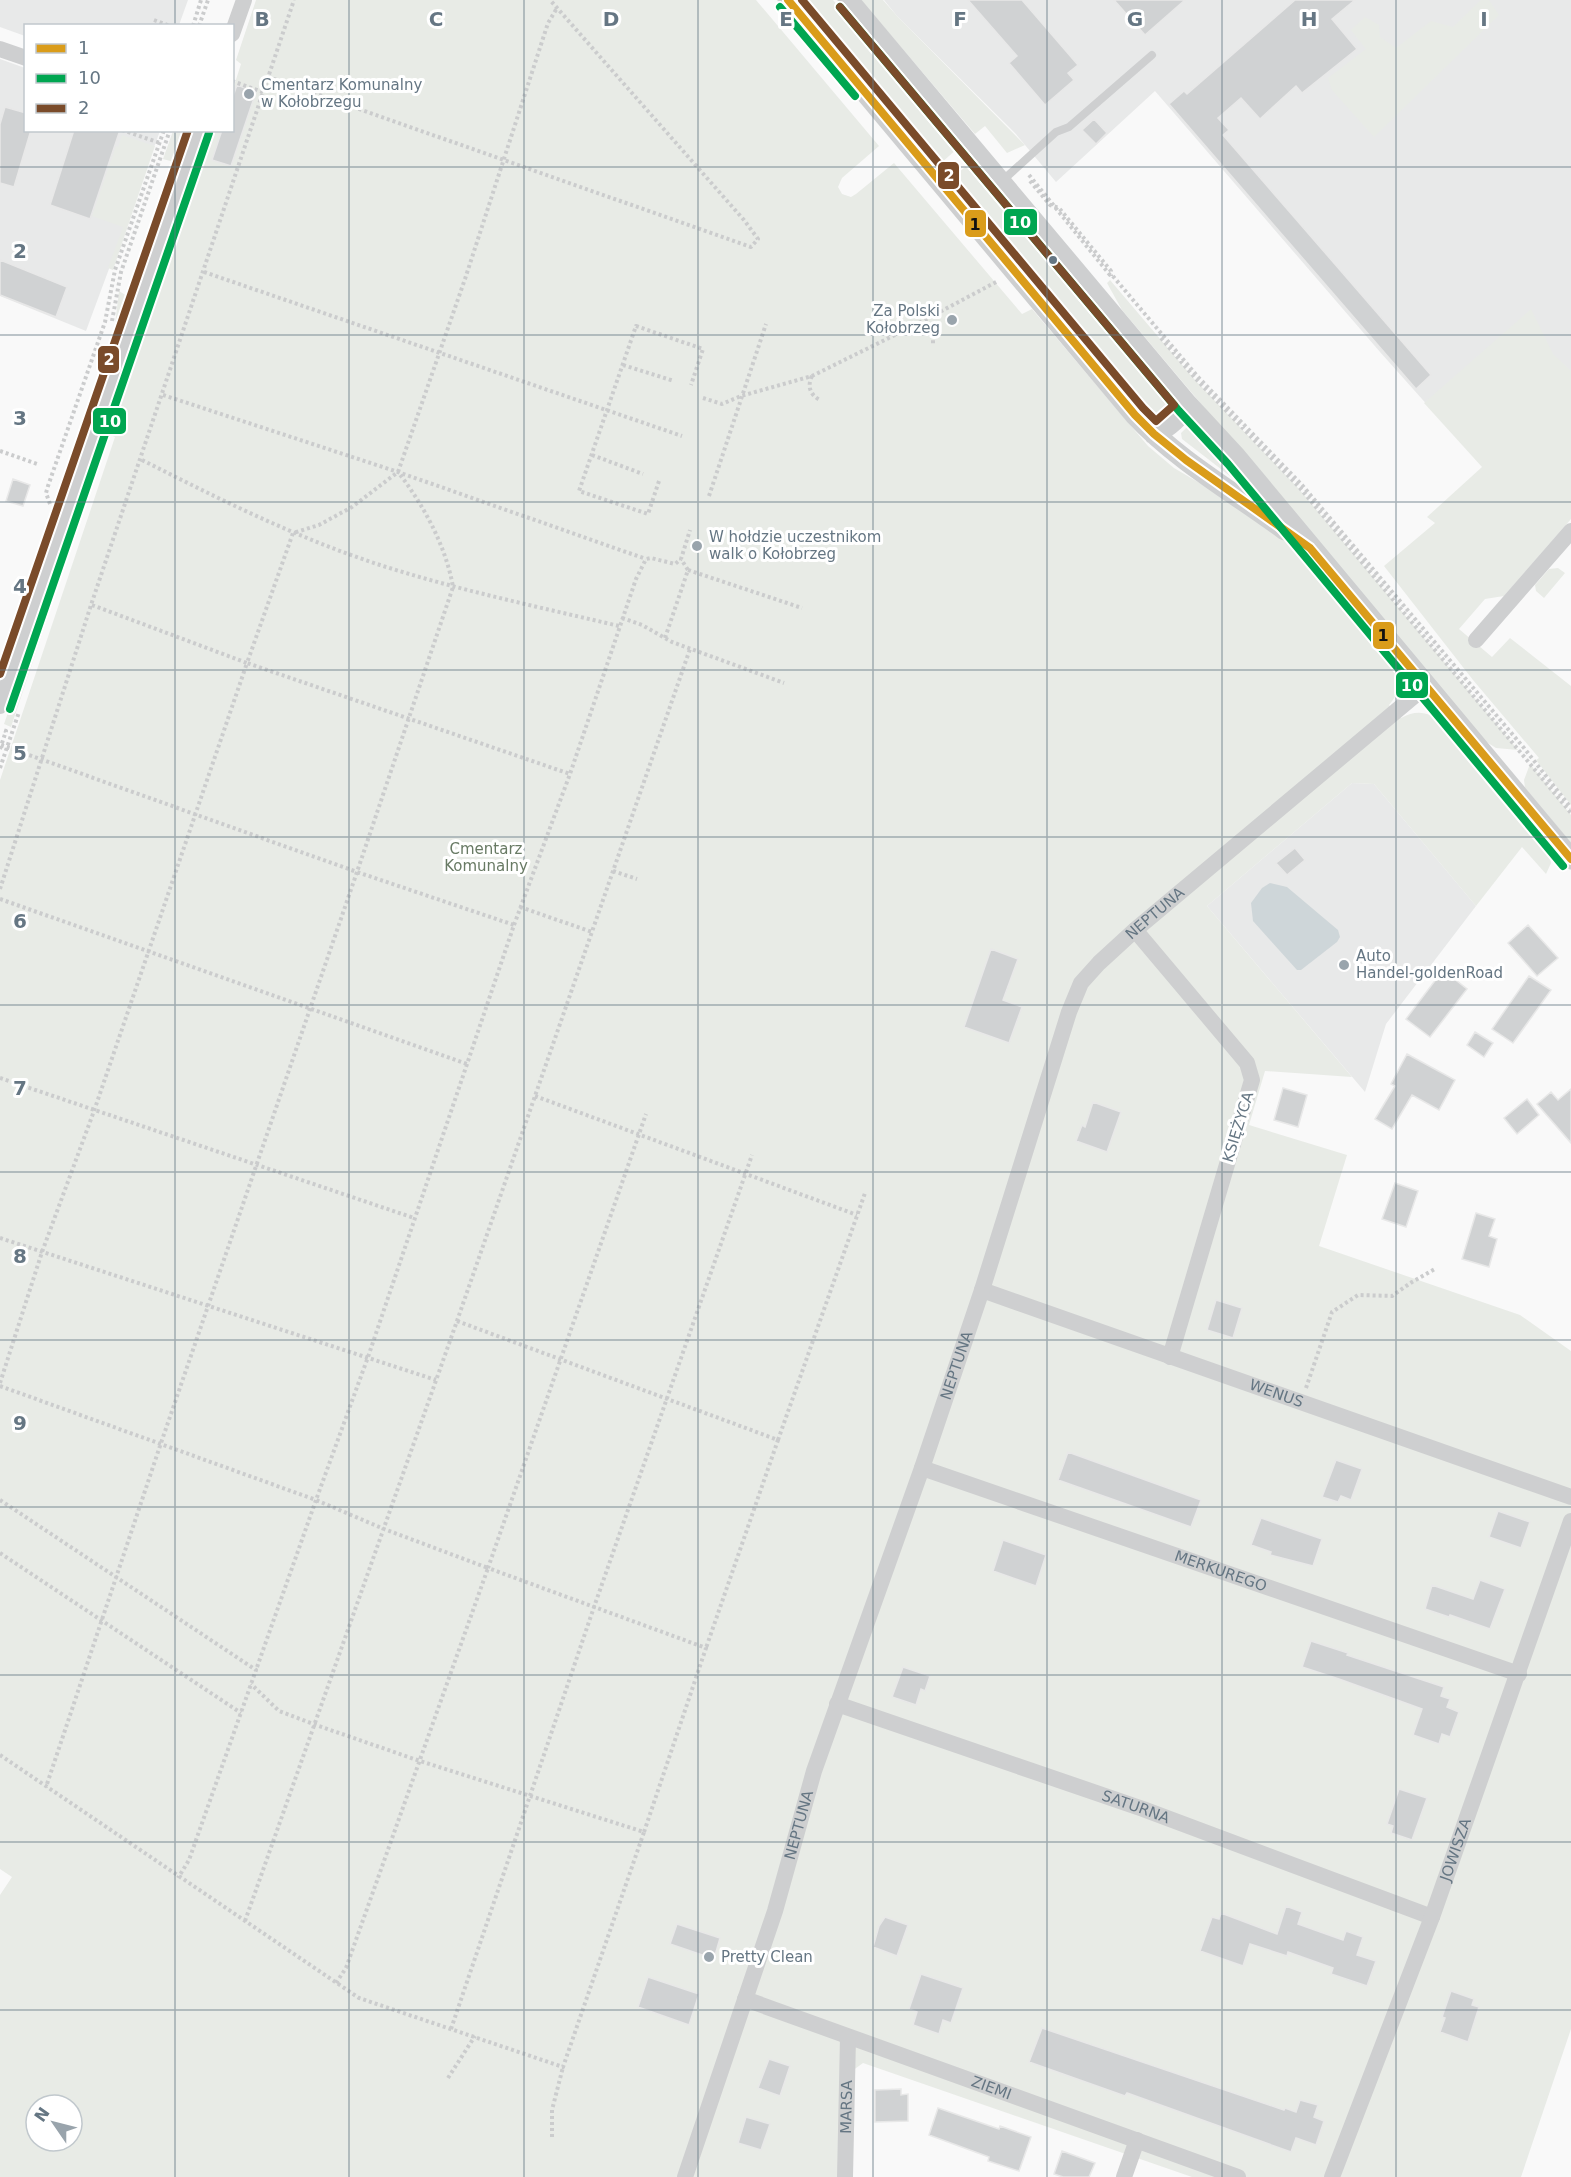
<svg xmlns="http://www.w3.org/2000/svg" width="1571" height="2177" viewBox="0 0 1571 2177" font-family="'DejaVu Sans',sans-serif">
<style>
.built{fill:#e8e9e9}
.green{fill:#e8ebe6;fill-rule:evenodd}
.water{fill:#ced6d9}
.building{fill:#d0d2d3;stroke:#e8e8e8;stroke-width:1.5}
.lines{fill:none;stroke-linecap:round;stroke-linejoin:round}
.path{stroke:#cbcccd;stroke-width:4;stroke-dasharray:3 3;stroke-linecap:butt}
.service{stroke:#cecfd0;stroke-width:8}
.minor{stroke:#cecfd0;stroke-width:16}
.tertiary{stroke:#cecfd0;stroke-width:21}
.bus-1-casing{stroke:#fff;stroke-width:12}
.bus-2-casing{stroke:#fff;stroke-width:12}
.bus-3-casing{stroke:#fff;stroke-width:12}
.bus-1{stroke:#da9c1a;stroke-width:8}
.bus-2{stroke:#00a651;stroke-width:8}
.bus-3{stroke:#7a4b2a;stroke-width:8}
.grid{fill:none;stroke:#657683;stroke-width:1.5;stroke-opacity:0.55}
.poi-dot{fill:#99a4ac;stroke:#fff;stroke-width:2}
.bus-dot{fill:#657683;stroke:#fff;stroke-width:2}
.labels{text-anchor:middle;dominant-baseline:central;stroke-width:6;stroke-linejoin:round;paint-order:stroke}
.poi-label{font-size:15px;fill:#657683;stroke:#fff;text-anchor:start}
.park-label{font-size:15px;fill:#687a64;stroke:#fff}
.street-label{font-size:15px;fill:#657683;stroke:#fff}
.grid-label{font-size:20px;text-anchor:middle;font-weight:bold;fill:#657683;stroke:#fff;stroke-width:6;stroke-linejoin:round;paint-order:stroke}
.line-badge{stroke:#fff;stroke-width:2}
.badge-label{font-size:16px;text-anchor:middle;font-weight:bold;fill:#fff}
.pale-badge-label{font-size:16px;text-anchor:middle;font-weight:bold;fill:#111}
</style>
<rect width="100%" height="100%" fill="#f9f9f9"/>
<path class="built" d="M0,0H188L179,25L26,26L25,36L0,27Z
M884,0H1571V421L1497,483L1380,352L1155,91L1056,182L1015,133L897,16Z
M0,59L25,68L26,130L160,131L86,331L0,296Z
M1352,783L1374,784L1476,906L1386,1024L1365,1092L1207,906Z"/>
<path class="green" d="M256,0H756L879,146L842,178L838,187L842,194L851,197L856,194L894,163L1022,314L1032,309L1148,446L1174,468L1249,512L1279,535L1306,561L1392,663C1401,680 1401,691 1389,705L1401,718C1417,709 1429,712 1443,723L1548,848L1551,863L1546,874L1522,847L1476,906L1374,784L1352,783L1207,906L1352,1077L1265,1071L1249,1125L1347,1155L1319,1246L1520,1315L1571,1351V2029L1521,2177H1192L863,2063L852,2071L853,2177H0V1895L12,1877L0,1869V780L115,437L106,433L211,131L232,130L233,89L241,64L236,60ZM36,2105H72V2141H36Z
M802,0H833L958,148L940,164Z
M861,0H883L897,16L1025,145L1007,153L985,126L975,134Z
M1481,0H1489L1499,15L1374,137L1332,90L1328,78L1366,49L1351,30L1365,17L1379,25L1380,37L1396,48L1431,21L1453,27Z
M173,131L186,132L177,161L174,162L163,159Z
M122,135L155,146L113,270L108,268L123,227L92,216L116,146L118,147Z
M970,163L1165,396L1168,404L1162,413L1155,415L1147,412L952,178Z
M1110,280L1195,380L1299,489L1518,750L1496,748L1485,741L1122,310L1107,283Z
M119,291L127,296L128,305L86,427L83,421L115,325Z
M1531,309L1553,354L1571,371V519L1504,596L1485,599L1459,629L1492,657L1510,638L1571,686V805L1536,760L1539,758L1473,680L1384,566L1435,523L1427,517L1482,467L1424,403Z
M1190,424L1199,429L1245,483L1244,484L1239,483L1182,439L1181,433Z
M102,445L105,446L11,727L4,724Z
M1558,568L1565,573L1544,598L1536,591L1535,585L1549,569Z
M1530,764L1571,815V843L1525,788L1524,780Z"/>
<path class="water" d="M1270,883L1287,887L1338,930L1340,937L1337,942L1301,970H1297L1253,921L1251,903L1262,888Z"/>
<path class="building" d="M968,0H1022L1078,65L1068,73L1074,80L1045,105L1009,63L1017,56Z
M1114,0H1185L1145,35Z
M1295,0H1355L1332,19L1357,49L1302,93L1296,86L1260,119L1241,98L1218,118L1229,130L1223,135L1431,375L1416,389L1169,104L1184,91L1187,94Z
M237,85L256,92L231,166L212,160L222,130H232V99Z
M5,107L26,113V130H31L14,187L0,183V124Z
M1094,119L1107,133L1096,144L1082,130Z
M74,130H120L90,219L50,205Z
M0,260L67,287L56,317L0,295Z
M13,479L30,485L23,506L6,501Z
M1295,848L1305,860L1287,875L1276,863Z
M1528,925L1558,958L1537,976L1508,943Z
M991,949L1018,959L1003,1000L1022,1007L1009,1043L964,1027Z
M1443,970L1467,989L1430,1037L1406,1019Z
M1529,976L1551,990L1513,1043L1492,1029Z
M1475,1032L1493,1043L1484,1057L1467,1045Z
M1407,1054L1455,1080L1439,1110L1412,1095L1392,1129L1375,1119L1395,1086L1391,1084Z
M1283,1088L1307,1095L1298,1127L1274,1120Z
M1571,1089V1143L1537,1104L1551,1092L1558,1100Z
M1527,1099L1539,1115L1517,1134L1504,1118Z
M1093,1102L1121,1112L1107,1152L1076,1141L1082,1125L1085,1127Z
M1395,1183L1418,1191L1406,1227L1382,1219Z
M1476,1213L1495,1219L1489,1236L1497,1239L1489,1267L1462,1259Z
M1216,1300L1242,1308L1233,1338L1207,1330Z
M1068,1452L1201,1500L1191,1527L1058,1480Z
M1336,1460L1362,1469L1351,1500L1341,1496L1338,1502L1322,1497Z
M1498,1511L1530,1522L1521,1548L1489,1537Z
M1261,1518L1322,1539L1313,1566L1270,1555L1271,1552L1251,1545Z
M1003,1540L1046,1555L1036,1586L993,1571Z
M1480,1580L1505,1589L1490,1629L1450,1615L1449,1617L1425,1609L1432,1585L1473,1599Z
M1311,1641L1348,1653L1347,1655L1444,1687L1441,1696L1450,1699L1447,1707L1459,1712L1450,1737L1442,1734L1439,1744L1413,1735L1422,1709L1339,1679L1302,1667Z
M903,1667L930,1676L925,1691L921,1689L916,1705L892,1697Z
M1399,1789L1427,1798L1412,1840L1391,1833L1393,1826L1387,1824Z
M1286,1906L1302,1912L1298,1924L1343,1940L1346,1931L1363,1937L1357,1955L1376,1961L1367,1986L1331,1974L1333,1968L1288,1952L1287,1956L1250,1944L1243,1966L1200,1951L1212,1917L1219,1919L1221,1913L1277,1934Z
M885,1917L908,1925L897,1956L873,1947L879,1926Z
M677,1924L720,1938L714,1959L670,1944Z
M921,1974L963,1988L951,2023L943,2020L939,2034L913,2025L917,2012L909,2009Z
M648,1977L699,1994L689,2025L638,2007Z
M1451,1991L1474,1999L1472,2005L1479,2007L1468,2042L1440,2032L1445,2018L1442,2017Z
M1042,2028L1284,2110L1285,2108L1296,2112L1300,2100L1318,2105L1314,2117L1324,2121L1316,2145L1296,2138L1291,2152L1127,2093L1125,2096L1029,2062Z
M769,2059L790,2066L780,2096L758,2088Z
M901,2089V2095L908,2094V2121L875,2122V2090Z
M938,2108L999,2129L1000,2126L1031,2137L1019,2171L988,2161L989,2157L929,2135Z
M746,2117L770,2124L761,2150L738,2143Z
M1062,2151L1095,2163L1089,2177H1063L1054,2174Z"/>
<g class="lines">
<path class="path" d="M154,20L170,26
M193,26L201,0
M199,26L208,0
M268,77L751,247L758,239L744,220L550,0
M232,81L263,92
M122,130L160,143
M1029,175L1110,275H1112L1198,377L1302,485L1524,748L1571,808
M1030,181L1050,205L1059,208L1111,271V276
M204,272L682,436
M112,321L121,272L170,130
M921,324L928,325L933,332V345
M1161,338L1196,379L1300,488L1571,813
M623,365L674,381
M812,376C807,386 810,395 820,400
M163,395L398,472L646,559
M703,398L722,404L741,396L812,376L919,323L998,281
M0,451L37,464
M592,455L643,474
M142,460C219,499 297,538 380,565C458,590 539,607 619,626
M659,481L648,514L579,491L636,326L703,349L691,385
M709,496L766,324
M50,504L46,493L48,486L105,322L115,270L164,130
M688,570L802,608
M92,605L247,663L293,533L319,525L352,507L398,472L465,279L548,23L557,8
M622,618L642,625L672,642L784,683
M665,638L688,570L681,559L690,530
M1,745L357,872L161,1443L46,1787
M0,749L6,731L3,730
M0,768L19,712
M613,871L637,879
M0,889L91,605L294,0
M0,899L467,1064
M520,907L592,932
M514,925L570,774L636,579L646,559L651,558L675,564L681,559
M0,1078L414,1218
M535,1096L857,1215
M0,1238L436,1380
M457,1321L778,1440L706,1648
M0,1383L42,1252L94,1111L247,663L570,774
M0,1386L316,1500L256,1670
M1306,1388L1332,1312L1358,1295L1392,1296L1412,1282L1435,1269
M778,1440L865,1193
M0,1500L256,1670L189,1860L178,1878
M0,1553L241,1713
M0,1755L359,1998L563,2067L644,1832L420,1761L316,1725L279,1711L251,1684
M644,1832L706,1648L488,1568L646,1114
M245,1921L457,1321L690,649
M336,1983L346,1968L488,1568L384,1529L316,1500L368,1357L514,925L357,872L453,587C446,546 423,504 398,472
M451,2029L594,1607L752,1155
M448,2078L475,2036
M552,2137V2110L563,2067"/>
<path class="service" d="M1002,181L1056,132L1069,127L1152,55"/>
<g class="minor">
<path d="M232,34L244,0"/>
<path d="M0,49L26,58"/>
<path d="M1476,640L1571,531"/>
<path d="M0,706L199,130"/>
<path d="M1135,930L1247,1063L1252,1080L1170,1357"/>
<path id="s1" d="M982,1290L1571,1497"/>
<path id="s2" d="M922,1468L1519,1674"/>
<path id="s3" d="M837,1704L1143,1809L1432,1917"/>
<path id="s4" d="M745,1999L1238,2177"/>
<path id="s5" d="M685,2177L775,1911L814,1771L922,1468L982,1290L1069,1012L1081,983L1099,963L1135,930L1426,686"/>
<path id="s6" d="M845,2177L848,2037"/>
<path d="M1124,2177L1137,2140"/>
<path id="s7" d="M1332,2177L1432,1917L1571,1521"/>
</g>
<path class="tertiary" d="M788,0L1135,415C1178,461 1235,493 1285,530
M848,0L1187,404L1236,457L1571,859
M1154,434C1169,427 1179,418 1187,404"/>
<defs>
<path id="bus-1" d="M788,0L1135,415L1154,434L1186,460L1310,548L1571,859"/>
<path id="bus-2" d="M780,7L855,96
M840,7L1179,411L1228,464L1563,866
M10,709L209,133"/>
<path id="bus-3" d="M802,0L1143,408L1156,421L1174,405L840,7
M0,674L188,130"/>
</defs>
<use href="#bus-1" class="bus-1-casing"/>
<use href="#bus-2" class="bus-2-casing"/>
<use href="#bus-3" class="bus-3-casing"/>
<use href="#bus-1" class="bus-1"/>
<use href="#bus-2" class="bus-2"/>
<use href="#bus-3" class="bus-3"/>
</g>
<path class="grid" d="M175,0V26M349,0V2177M524,0V2177M698,0V2177M873,0V2177M1047,0V2177M1222,0V2177M1396,0V2177M175,130V2177M0,167H1571M0,335H1571M0,502H1571M0,670H1571M0,837H1571M0,1005H1571M0,1172H1571M0,1340H1571M0,1507H1571M0,1675H1571M0,1842H1571M0,2010H1571"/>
<g class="poi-dot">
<circle cx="249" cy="94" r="6"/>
<circle cx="952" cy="320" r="6"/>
<circle cx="697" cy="546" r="6"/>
<circle cx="1344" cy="965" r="6"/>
<circle cx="709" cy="1957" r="6"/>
</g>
<circle class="bus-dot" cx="1053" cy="260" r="5"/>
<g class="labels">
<g class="poi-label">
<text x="261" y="85">Cmentarz Komunalny<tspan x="261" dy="17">w Kołobrzegu</tspan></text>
<text x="940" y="311" text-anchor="end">Za Polski<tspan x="940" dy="17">Kołobrzeg</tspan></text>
<text x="709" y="537">W hołdzie uczestnikom<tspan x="709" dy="17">walk o Kołobrzeg</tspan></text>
<text x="1356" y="956">Auto<tspan x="1356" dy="17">Handel-goldenRoad</tspan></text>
<text x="721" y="1957">Pretty Clean</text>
</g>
<g class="park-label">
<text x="486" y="849">Cmentarz<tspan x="486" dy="17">Komunalny</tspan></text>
</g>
<g class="street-label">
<text stroke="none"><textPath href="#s5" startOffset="1360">NEPTUNA</textPath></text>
<text transform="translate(1238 1127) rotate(-73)">KSIĘŻYCA</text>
<text stroke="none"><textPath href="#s5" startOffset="856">NEPTUNA</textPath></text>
<text stroke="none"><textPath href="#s1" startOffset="312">WENUS</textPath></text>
<text stroke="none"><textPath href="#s2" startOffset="316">MERKUREGO</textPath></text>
<text stroke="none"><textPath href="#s3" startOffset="316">SATURNA</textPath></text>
<text stroke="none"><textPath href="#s5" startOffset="370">NEPTUNA</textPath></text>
<text stroke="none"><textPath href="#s7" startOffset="350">JOWISZA</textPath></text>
<text stroke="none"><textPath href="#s4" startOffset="262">ZIEMI</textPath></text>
<text stroke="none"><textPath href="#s6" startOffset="70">MARSA</textPath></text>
</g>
</g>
<g class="grid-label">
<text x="262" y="26">B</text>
<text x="436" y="26">C</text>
<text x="611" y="26">D</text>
<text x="786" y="26">E</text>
<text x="960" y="26">F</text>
<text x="1135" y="26">G</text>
<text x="1309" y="26">H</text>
<text x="1484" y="26">I</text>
<text x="20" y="258">2</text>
<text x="20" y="425">3</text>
<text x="20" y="593">4</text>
<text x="20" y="760">5</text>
<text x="20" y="928">6</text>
<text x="20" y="1095">7</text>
<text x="20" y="1263">8</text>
<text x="20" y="1430">9</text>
</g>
<g class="line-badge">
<rect x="937" y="161" width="23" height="29" rx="6" fill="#7a4b2a"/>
<rect x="1003" y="208" width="35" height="28" rx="6" fill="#00a651"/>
<rect x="964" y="209" width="23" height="29" rx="6" fill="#da9c1a"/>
<rect x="97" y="345" width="23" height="29" rx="6" fill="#7a4b2a"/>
<rect x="92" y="407" width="35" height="28" rx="6" fill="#00a651"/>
<rect x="1372" y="621" width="23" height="29" rx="6" fill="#da9c1a"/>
<rect x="1395" y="671" width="34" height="28" rx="6" fill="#00a651"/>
</g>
<g class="badge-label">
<text x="949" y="181">2</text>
<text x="1020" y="228">10</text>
<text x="109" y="365">2</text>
<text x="110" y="427">10</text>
<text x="1412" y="691">10</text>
</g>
<g class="pale-badge-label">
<text x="975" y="230">1</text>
<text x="1383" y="641">1</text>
</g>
<rect x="24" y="24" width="210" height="108" fill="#ffffff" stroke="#c1c8cd" stroke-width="1.5"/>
<rect x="36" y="44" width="30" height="9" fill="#da9c1a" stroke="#c1c8cd" stroke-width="1.5"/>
<text x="78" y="54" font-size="18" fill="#657683">1</text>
<rect x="36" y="74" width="30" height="9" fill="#00a651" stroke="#c1c8cd" stroke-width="1.5"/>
<text x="78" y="84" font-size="18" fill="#657683">10</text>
<rect x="36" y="104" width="30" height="9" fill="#7a4b2a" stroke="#c1c8cd" stroke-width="1.5"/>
<text x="78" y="114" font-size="18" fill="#657683">2</text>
<g transform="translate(54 2123) rotate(305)"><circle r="28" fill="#ffffff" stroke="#c1c8cd" stroke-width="1.5"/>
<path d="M0-4.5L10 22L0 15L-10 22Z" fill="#99a4ac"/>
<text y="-9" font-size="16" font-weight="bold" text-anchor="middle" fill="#657683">N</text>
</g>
</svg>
